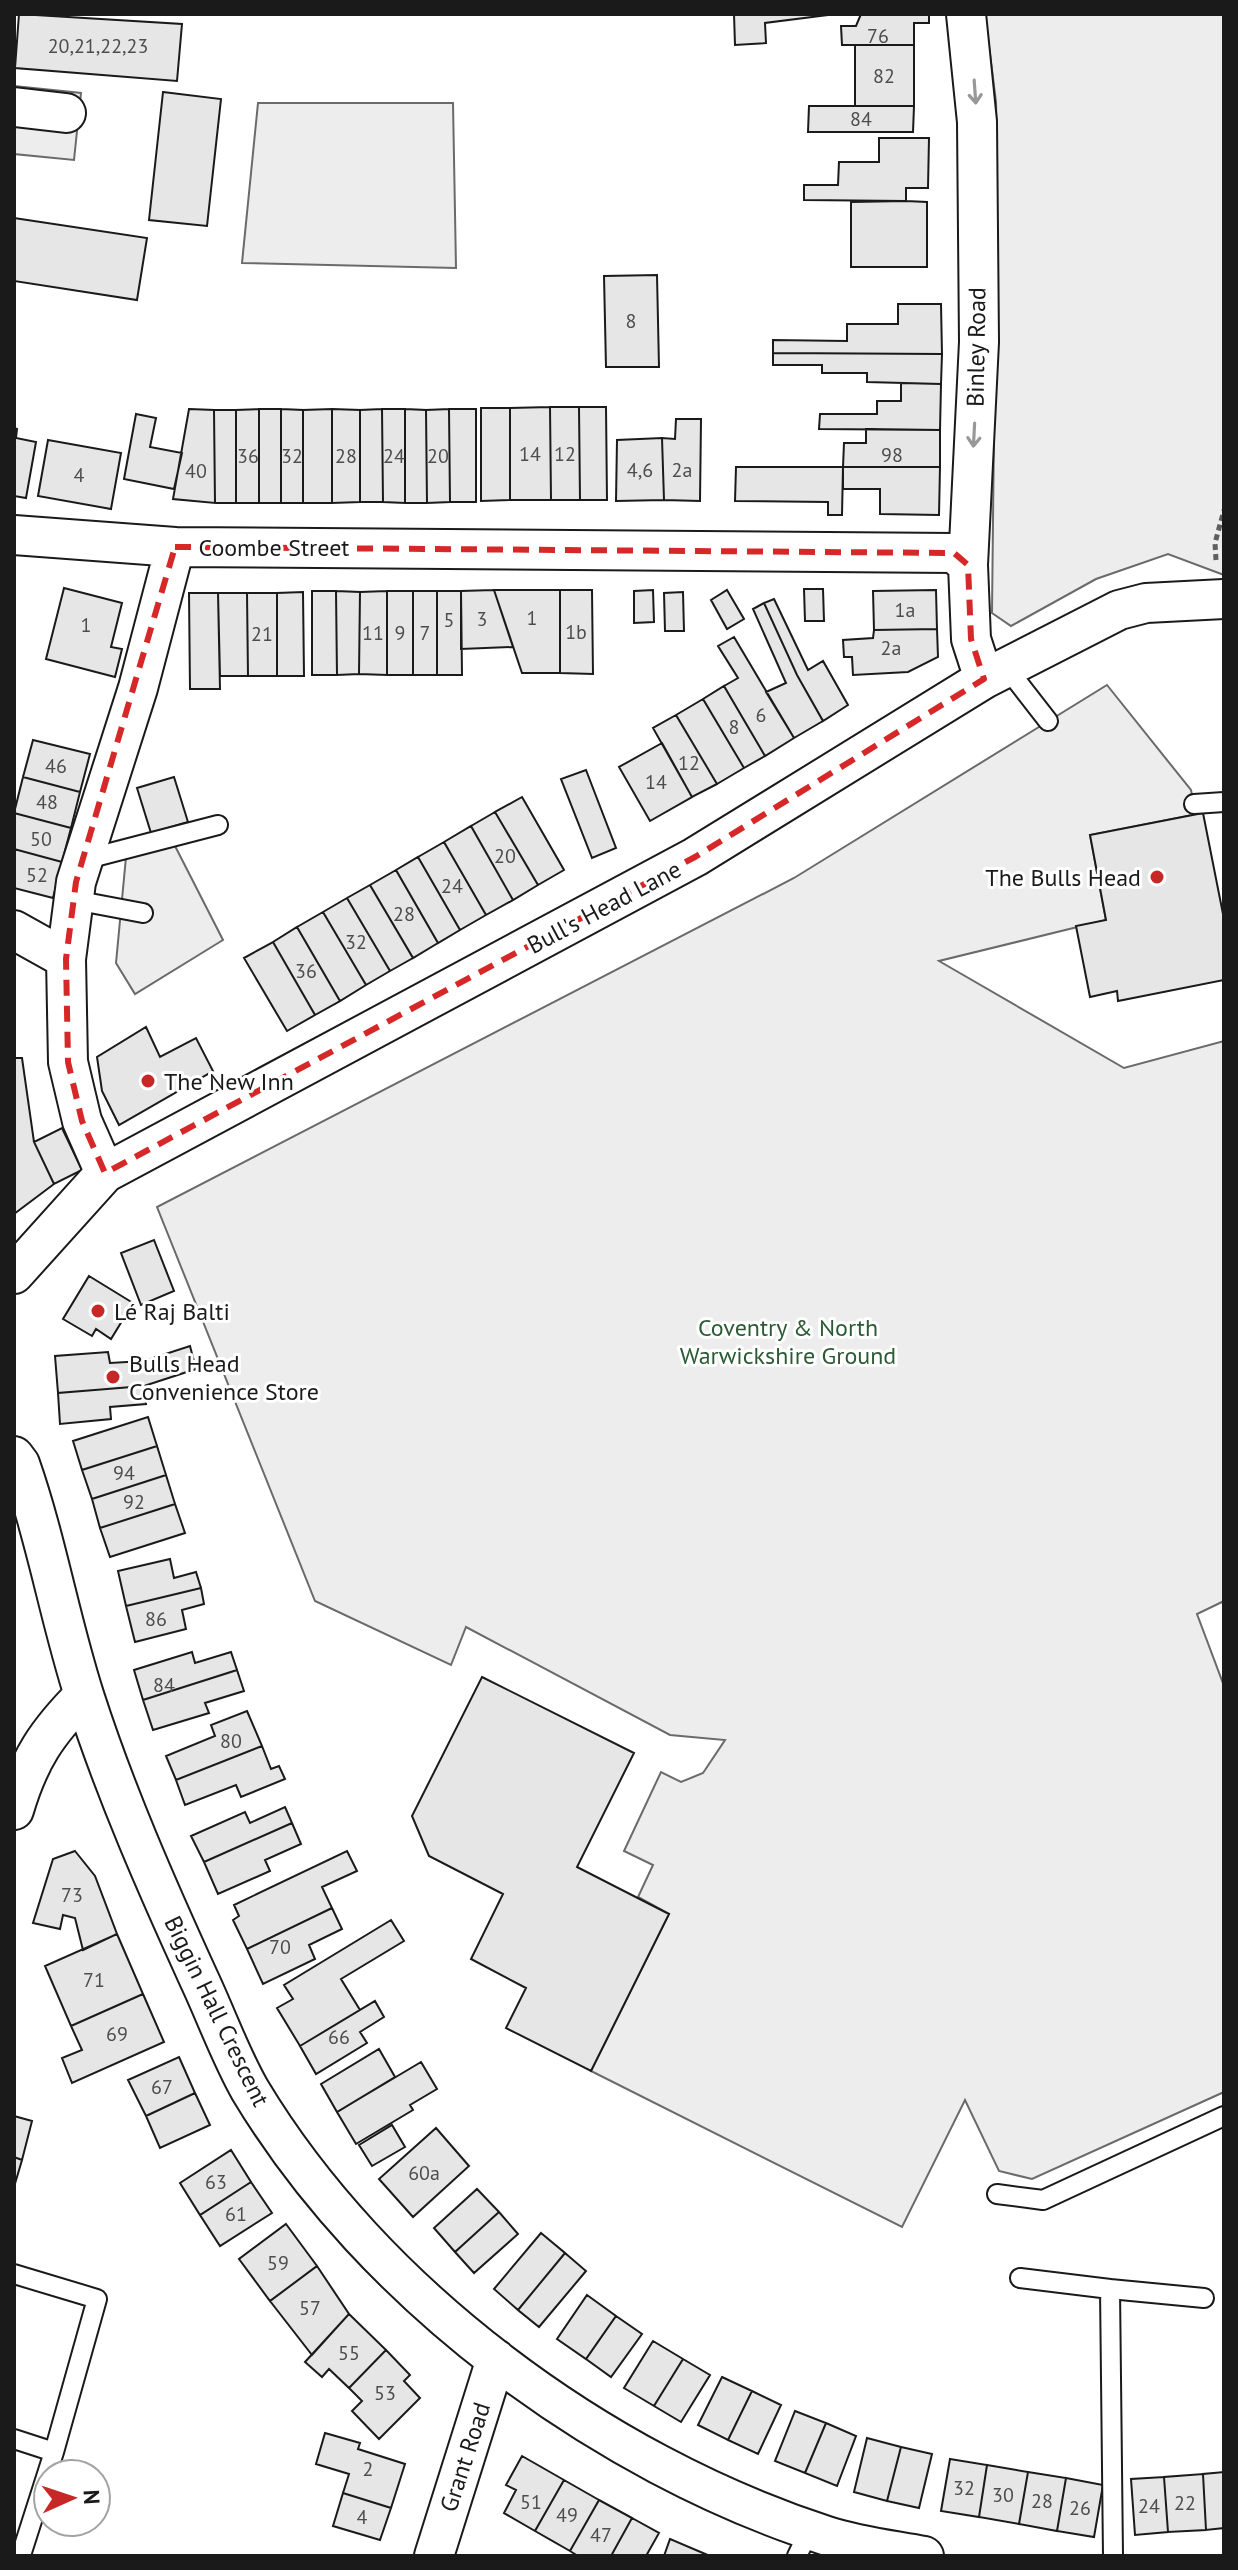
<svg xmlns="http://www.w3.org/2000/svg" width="1238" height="2570" viewBox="0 0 1238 2570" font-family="'PT Sans',sans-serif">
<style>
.built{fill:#ededed;stroke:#6a6a6a;stroke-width:2}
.building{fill:#e6e6e6;stroke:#1a1a1a;stroke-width:2}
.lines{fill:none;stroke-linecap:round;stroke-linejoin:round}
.lane-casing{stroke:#1a1a1a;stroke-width:22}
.street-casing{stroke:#1a1a1a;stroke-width:42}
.path{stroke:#5f5f5f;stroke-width:5;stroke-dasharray:6 4;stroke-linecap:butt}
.lane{stroke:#fff;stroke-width:18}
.street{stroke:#fff;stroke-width:38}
.oneway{stroke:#989898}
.marked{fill:none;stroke:#d62828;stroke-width:6;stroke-dasharray:16 10;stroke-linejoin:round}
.poi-dot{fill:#c62828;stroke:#fff;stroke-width:3}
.labels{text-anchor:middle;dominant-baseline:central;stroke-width:6;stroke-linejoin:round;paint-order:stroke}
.number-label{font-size:20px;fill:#4d4d4d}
.street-label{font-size:24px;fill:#1a1a1a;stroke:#fff}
.poi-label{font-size:24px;fill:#1a1a1a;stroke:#fff;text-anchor:start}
.park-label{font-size:24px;fill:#2b5a34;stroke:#fff}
</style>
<rect width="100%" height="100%" fill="#fff"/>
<path class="built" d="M985,14H1224V575L1168,554L1096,579L1011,626L992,613L997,151L996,102Z
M14,86L81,93L74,160L14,154Z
M258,103H453L456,268L242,263Z
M1107,685L1191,790L1194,804L1203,813L1090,835L1106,920L939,961L1124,1068L1224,1041V1601L1197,1614L1224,1686V2092L1032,2179L999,2171L965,2100L902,2227L591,2071L669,1914L638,1897L653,1865L624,1851L661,1772L681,1782L703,1773L725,1740L670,1735L466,1627L451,1665L315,1601L157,1207L794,878Z
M174,844L223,940L135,994L116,963L126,857Z"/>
<path class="building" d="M19,14L182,24L177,81L15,68Z
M734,14H836L765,23L766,43L735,45Z
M861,14H929V23H914V45H842L841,26H856Z
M855,45H914V106H855Z
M163,92L221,99L207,226L149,220Z
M809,106H914L913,132H808Z
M879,138H929L928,188H906V201L804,200V185H838L839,162H879Z
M906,201L927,202V267H851V202Z
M14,218L147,238L137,300L14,281Z
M657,275L659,367H606L604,276Z
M898,304H941L942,354L773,353V340L847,341V324H898Z
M773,353L942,354L941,384L867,382V373H822V365H773Z
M901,383L941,384L940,430L819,429L820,414H877V401H901Z
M550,407H579L580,500H551Z
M550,407L551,500H510V408Z
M579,407H606L607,500H580Z
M481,408H510V500L481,501Z
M189,409L214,410L215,503L173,499Z
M259,409H281V503H259Z
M259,409V503H236V410Z
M281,409L303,410V503H281Z
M332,409V503H303V410Z
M332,409L360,410V502L332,503Z
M382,409H405V503L383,502Z
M382,409L383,502H360V410Z
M405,409L426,410L427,503H405Z
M449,409L450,502L427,503L426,410Z
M449,409H476V502H450Z
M214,410H236V503H215Z
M136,414L156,418L150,447L182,453L174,489L124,479Z
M676,419H701L700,501L664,500L662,438L675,439Z
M14,428L17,429L16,438L36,442L26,498L14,496Z
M866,429L940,430V467H843L844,443H866Z
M662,438L664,500L616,501L617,440Z
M48,440L121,453L111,509L38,496Z
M736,467H843L842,515H828V502L735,501Z
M843,467H940L939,515L880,514V489H843Z
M64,588L122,603L111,647L122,649L115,677L46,659Z
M804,589H823L824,621H805Z
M494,590L513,647L461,649V591Z
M494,590H560V673H522Z
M560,590H592L593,674L560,673Z
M653,590L654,622L634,623V591Z
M727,590L744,619L727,629L711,600Z
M936,590L937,629L874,630L873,591Z
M312,591H336L337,675H312Z
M336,591L360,592L359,674L337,675Z
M387,591V675L359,674L360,592Z
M387,591H413V675H387Z
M413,591H437V675H413Z
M437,591H461L462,675H437Z
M303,592L304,676H277V593Z
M683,592L684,631H665L664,593Z
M189,593H218L220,689H190Z
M218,593H247L248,676H220Z
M247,593H277V676H248Z
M774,599L808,670L823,661L848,705L823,721L797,675L764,603Z
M764,603L797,675L823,721L794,738L766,692L786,683L753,609Z
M937,629L938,657L908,672L853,675L852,657H844L843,640L873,638L874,630Z
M734,637L794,738L765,756L724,686L738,678L718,646Z
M724,686L765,756L744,768L703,699Z
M703,699L744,768L717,784L676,715Z
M676,715L717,784L692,797L653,728Z
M33,740L90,754L80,792L23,777Z
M662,743L692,797L650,821L619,767Z
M586,770L616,848L592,858L561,779Z
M23,777L80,792L71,828L14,813Z
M174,777L188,822L151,833L137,788Z
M522,797L564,870L538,885L495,812Z
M495,812L538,885L513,900L471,826Z
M14,813L71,828L62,862L14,849Z
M1203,813L1224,919V980L1118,1001L1117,991L1090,997L1076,926L1106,920L1090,835Z
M471,826L513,900L486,915L444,842Z
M444,842L486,915L460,930L418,857Z
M14,849L62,862L53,898L14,888Z
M418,857L460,930L438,943L396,870Z
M396,870L438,943L413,958L370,885Z
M370,885L413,958L390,971L347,898Z
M347,898L390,971L366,985L323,912Z
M323,912L366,985L340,1001L297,927Z
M297,927L340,1001L315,1015L273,942Z
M273,942L315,1015L287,1031L244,958Z
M146,1027L160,1057L196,1038L213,1071L119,1125L102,1091L97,1057Z
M14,1058H22L34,1142L54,1184L14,1214Z
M62,1128L82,1170L54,1184L34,1142Z
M154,1240L174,1291L141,1305L121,1253Z
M89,1276L133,1303L111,1339L96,1329L92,1336L63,1319Z
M190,1346L196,1369L144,1386L58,1393L55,1356L108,1352L110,1363L144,1361Z
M144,1386L146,1404L110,1407L111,1419L60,1424L58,1393Z
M148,1417L157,1446L82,1470L73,1441Z
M157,1446L166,1475L92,1499L82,1470Z
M166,1475L175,1504L100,1528L92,1499Z
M175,1504L185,1533L110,1557L100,1528Z
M170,1559L174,1578L196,1572L201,1588L126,1606L118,1571Z
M201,1588L204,1604L182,1610L186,1629L135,1642L126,1606Z
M192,1652L195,1663L231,1652L237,1670L143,1700L134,1670Z
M237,1670L244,1691L205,1703L209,1713L153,1730L143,1700Z
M482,1677L634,1753L577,1867L669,1914L591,2071L506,2028L526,1988L471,1959L503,1894L429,1856L412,1816Z
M247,1711L262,1746L176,1780L166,1756L215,1736L211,1725Z
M262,1746L271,1769L279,1766L285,1779L241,1797L236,1785L185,1805L176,1780Z
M285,1807L292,1823L204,1862L191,1836L245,1812L250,1823Z
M292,1823L301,1844L265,1860L270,1871L218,1894L204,1862Z
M75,1851L95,1876L117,1934L83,1950L75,1918L63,1915L60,1929L33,1923L53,1859Z
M347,1851L357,1871L322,1887L332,1908L247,1949L233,1920L239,1916L234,1905Z
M332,1908L342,1929L309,1945L315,1959L263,1984L247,1949Z
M391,1920L404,1941L341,1979L360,2010L300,2046L277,2008L293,1999L284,1985Z
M117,1934L143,1994L71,2026L45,1966Z
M143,1994L164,2042L72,2083L62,2058L82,2050L71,2026Z
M375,2001L384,2017L360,2032L367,2043L316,2074L300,2046Z
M379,2049L395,2077L337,2112L321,2084Z
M179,2057L195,2093L146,2116L128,2080Z
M421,2062L437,2089L410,2105L413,2110L356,2144L337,2112Z
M195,2093L210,2125L160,2148L146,2116Z
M14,2116L32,2121L22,2160L14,2157Z
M392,2125L405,2147L372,2166L359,2145Z
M436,2128L469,2166L413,2217L379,2179Z
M231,2150L251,2182L200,2215L180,2183Z
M14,2157L22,2160L14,2187Z
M251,2182L272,2213L220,2246L200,2215Z
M477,2189L499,2212L455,2252L434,2228Z
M499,2212L518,2234L474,2273L455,2252Z
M286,2224L317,2266L270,2301L239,2259Z
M541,2233L565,2253L518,2310L494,2289Z
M565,2253L586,2271L539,2327L518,2310Z
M317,2266L349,2314L312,2355L270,2301Z
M587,2295L616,2316L586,2359L557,2339Z
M349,2314L386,2350L349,2388L329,2369L322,2377L305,2362Z
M616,2316L642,2334L611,2377L586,2359Z
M653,2341L683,2359L654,2406L624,2388Z
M386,2350L410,2375L404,2381L420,2398L379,2439L352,2411L362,2401L349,2388Z
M683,2359L710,2375L681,2422L654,2406Z
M722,2377L752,2391L728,2440L698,2425Z
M752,2391L781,2405L758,2454L728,2440Z
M795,2411L826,2423L805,2473L775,2461Z
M826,2423L856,2436L837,2486L805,2473Z
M325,2433L360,2443L358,2449L405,2464L391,2508L343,2493L349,2474L316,2464Z
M867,2438L901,2447L887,2501L854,2492Z
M901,2447L932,2454L919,2508L887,2501Z
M522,2456L564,2480L535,2531L504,2513L516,2490L506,2485Z
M950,2459L987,2465L979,2517L941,2511Z
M987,2465L1028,2472L1019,2524L979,2517Z
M1028,2472L1066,2478L1057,2531L1019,2524Z
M1224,2472V2528L1206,2530L1203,2474Z
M1203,2474L1206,2530L1168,2532L1164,2477Z
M1164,2477L1168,2532L1135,2535L1131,2479Z
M1066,2478L1103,2485L1094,2537L1057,2531Z
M564,2480L599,2500L570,2551L535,2531Z
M343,2493L391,2508L380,2540L333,2526Z
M599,2500L632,2518L611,2556H578L570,2551Z
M632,2518L659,2533L646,2556H611Z
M670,2539L710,2556H664Z"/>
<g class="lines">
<defs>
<path id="lane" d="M1006,667L1048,721
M1194,804L1224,802
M83,860L218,825
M74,900L143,913
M997,2194L1043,2200L1224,2116
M14,2274L97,2299L54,2452
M1020,2278L1110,2289
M14,2439L54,2452L22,2552
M797,2556L810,2529
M1113,2556L1110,2289L1204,2298"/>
<path id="street" d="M966,14L977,122L979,342L968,565L971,639L984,679
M14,107L66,113
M14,535L175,547
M14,930L66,959
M105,1173L82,1121L68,1062L66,959L76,882L138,688L175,547L954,553L968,565
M14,1274L105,1173L695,857L984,679L1119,610L1146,603L1224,599
M14,1456L20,1464C47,1541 60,1621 85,1698C116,1794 157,1887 199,1979C216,2015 230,2055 250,2090C373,2295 601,2463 827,2536C858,2546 892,2550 924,2556
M14,1810C29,1759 47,1732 84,1695
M434,2556L496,2359"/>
</defs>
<use href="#lane" class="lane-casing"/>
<use href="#street" class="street-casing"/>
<path class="path" d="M1216,560L1215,543L1224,510"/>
<use href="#lane" class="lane"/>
<use href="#street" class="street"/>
</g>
<defs><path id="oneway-shaft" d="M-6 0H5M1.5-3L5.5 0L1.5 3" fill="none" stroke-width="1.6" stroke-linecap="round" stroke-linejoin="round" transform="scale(2)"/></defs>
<g class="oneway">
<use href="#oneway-shaft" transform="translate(975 92) rotate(86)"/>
<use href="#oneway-shaft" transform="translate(974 435) rotate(93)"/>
</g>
<path class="marked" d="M175,547L954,553L968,565L971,639L984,679L695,857L105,1173L82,1121L68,1062L66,959L76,882Z"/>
<g class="poi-dot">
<circle cx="1157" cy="877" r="8"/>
<circle cx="148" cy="1081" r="8"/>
<circle cx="98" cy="1311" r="8"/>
<circle cx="113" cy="1377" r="8"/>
</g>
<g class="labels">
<g class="number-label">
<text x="878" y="36">76</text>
<text x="98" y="46">20,21,22,23</text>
<text x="884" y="76">82</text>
<text x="861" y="119">84</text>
<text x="631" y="321">8</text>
<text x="530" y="454">14</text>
<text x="565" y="454">12</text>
<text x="892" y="455">98</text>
<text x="248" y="456">36</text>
<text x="292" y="456">32</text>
<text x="346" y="456">28</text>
<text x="394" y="456">24</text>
<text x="438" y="456">20</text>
<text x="640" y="470">4,6</text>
<text x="682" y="470">2a</text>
<text x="196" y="471">40</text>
<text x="79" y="475">4</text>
<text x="905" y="610">1a</text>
<text x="532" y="618">1</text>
<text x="482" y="619">3</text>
<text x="449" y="620">5</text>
<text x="86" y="625">1</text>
<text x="576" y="632">1b</text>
<text x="373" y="633">11</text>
<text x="400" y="633">9</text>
<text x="425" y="633">7</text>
<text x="262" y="634">21</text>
<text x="891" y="648">2a</text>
<text x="761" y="715">6</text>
<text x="734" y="727">8</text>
<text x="689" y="763">12</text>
<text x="56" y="766">46</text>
<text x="656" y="782">14</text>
<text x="47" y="802">48</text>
<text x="41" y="839">50</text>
<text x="505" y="856">20</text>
<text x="37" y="875">52</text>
<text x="452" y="886">24</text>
<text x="404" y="914">28</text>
<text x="356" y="942">32</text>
<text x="306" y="971">36</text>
<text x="124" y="1473">94</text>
<text x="134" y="1502">92</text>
<text x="156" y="1619">86</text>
<text x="164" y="1685">84</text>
<text x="231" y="1741">80</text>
<text x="72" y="1895">73</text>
<text x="280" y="1947">70</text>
<text x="94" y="1980">71</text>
<text x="117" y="2034">69</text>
<text x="339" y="2037">66</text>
<text x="162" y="2087">67</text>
<text x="424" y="2173">60a</text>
<text x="216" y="2182">63</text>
<text x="236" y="2214">61</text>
<text x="278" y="2263">59</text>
<text x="310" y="2308">57</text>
<text x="349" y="2353">55</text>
<text x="385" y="2393">53</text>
<text x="368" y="2469">2</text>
<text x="964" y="2488">32</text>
<text x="1003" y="2495">30</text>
<text x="1042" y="2501">28</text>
<text x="531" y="2502">51</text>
<text x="1185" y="2503">22</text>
<text x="1149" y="2506">24</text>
<text x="1080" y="2508">26</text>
<text x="567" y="2515">49</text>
<text x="362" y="2517">4</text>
<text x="601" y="2535">47</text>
</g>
<g class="street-label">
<text transform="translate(976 347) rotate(-89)">Binley Road</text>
<text x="274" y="547">Coombe Street</text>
<text transform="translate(604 907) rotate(-28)">Bull's Head Lane</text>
<text transform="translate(217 2011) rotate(64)">Biggin Hall Crescent</text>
<text transform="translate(465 2457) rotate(-72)">Grant Road</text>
</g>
<g class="poi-label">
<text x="1141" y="877" text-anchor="end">The Bulls Head</text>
<text x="164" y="1081">The New Inn</text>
<text x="114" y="1311">Lé Raj Balti</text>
<text x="129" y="1363">Bulls Head<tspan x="129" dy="28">Convenience Store</tspan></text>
</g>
<g class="park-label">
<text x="788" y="1327">Coventry &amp; North<tspan x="788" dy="28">Warwickshire Ground</tspan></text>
</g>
</g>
<rect width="1238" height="2570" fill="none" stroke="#1a1a1a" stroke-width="32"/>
<g transform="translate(72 2498) rotate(87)"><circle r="38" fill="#ffffff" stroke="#a3a3a3" stroke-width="2"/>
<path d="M0-6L14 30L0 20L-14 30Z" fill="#c62828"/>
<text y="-12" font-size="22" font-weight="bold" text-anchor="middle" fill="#1a1a1a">N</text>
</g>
</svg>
